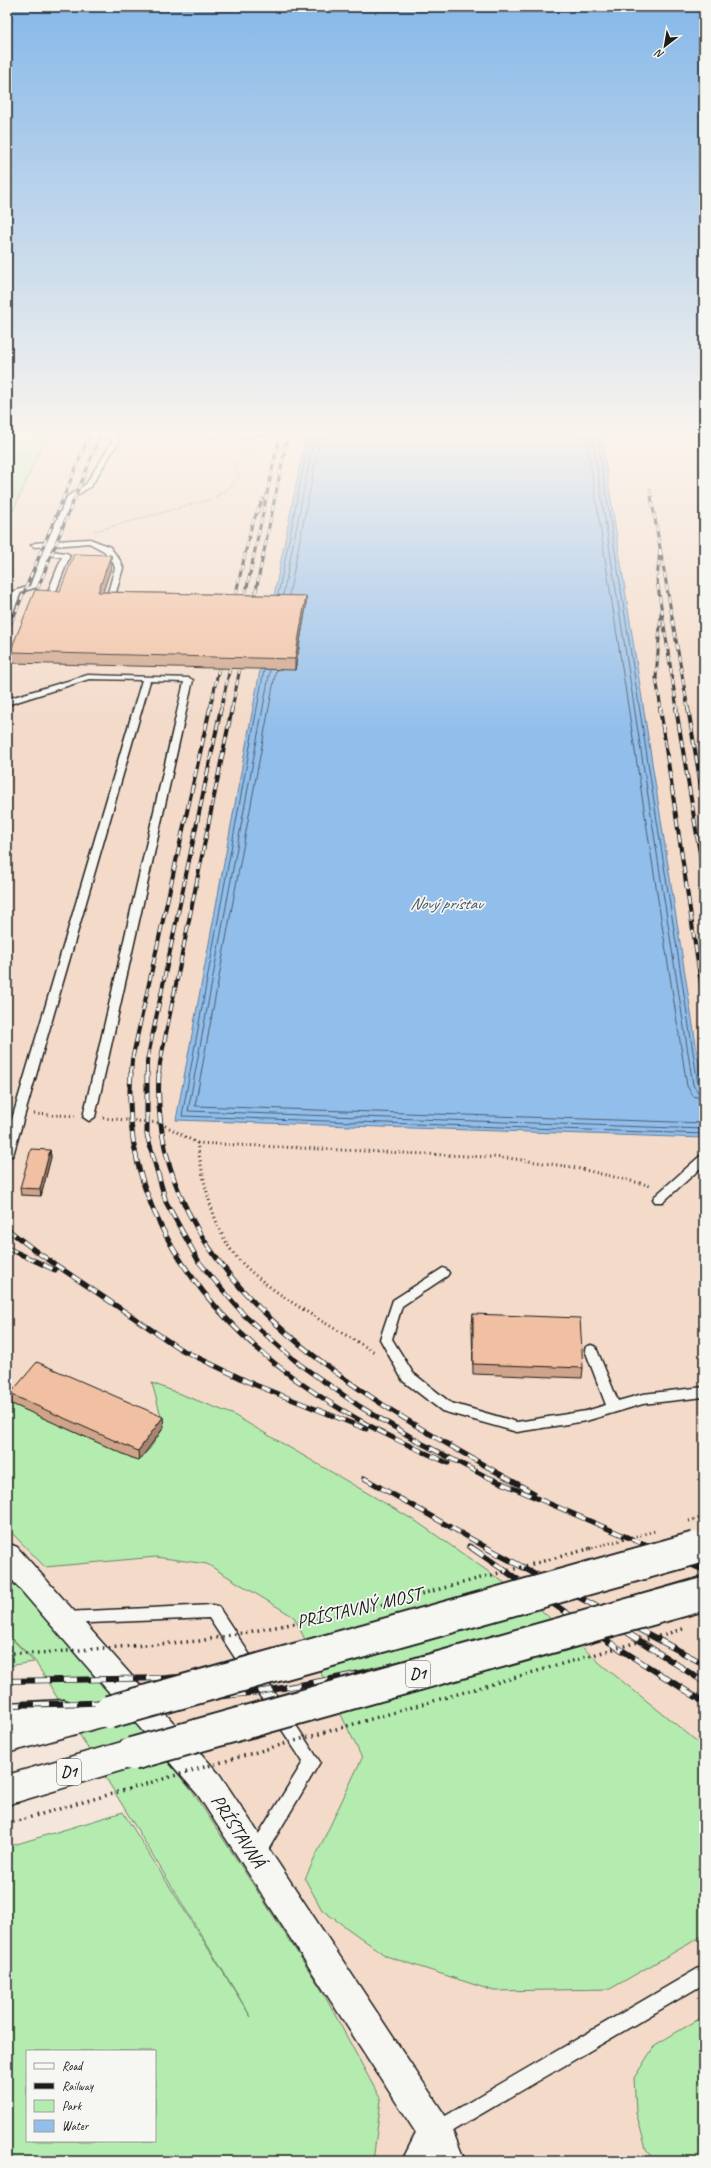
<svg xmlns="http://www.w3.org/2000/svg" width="711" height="2168" viewBox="0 0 711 2168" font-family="Caveat,sans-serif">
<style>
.built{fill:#f3dac9}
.green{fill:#b4ecb0;stroke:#688466;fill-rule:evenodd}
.water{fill:#91beeb;stroke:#627d98}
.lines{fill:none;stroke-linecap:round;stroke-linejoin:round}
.shore{stroke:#4b5d6f;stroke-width:1}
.lane-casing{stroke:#1c1c1c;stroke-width:3}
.street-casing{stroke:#1c1c1c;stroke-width:3}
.highway-casing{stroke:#1c1c1c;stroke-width:3}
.path-far1{stroke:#1c1c1c;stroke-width:1.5;stroke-dasharray:0.5 2;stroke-linecap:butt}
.path{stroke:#1c1c1c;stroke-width:3;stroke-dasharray:1 3.5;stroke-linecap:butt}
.lane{fill:#f6f6f2;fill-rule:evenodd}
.street{fill:#f6f6f2;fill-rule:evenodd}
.highway{fill:#f6f6f2;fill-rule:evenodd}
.rail-far3-casing{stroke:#1c1c1c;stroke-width:3}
.rail-far2-casing{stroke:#1c1c1c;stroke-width:4}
.rail-far1-casing{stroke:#1c1c1c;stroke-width:5}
.rail-casing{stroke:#1c1c1c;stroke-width:6}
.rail-far3{stroke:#f6f6f2;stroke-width:2;stroke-dasharray:6;stroke-linecap:butt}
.rail-far2{stroke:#f6f6f2;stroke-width:2.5;stroke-dasharray:8;stroke-linecap:butt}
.rail-far1{stroke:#f6f6f2;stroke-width:3.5;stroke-dasharray:10;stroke-linecap:butt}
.rail{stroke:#f6f6f2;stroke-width:4.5;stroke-dasharray:14;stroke-linecap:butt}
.highway-bridge-far1-casing{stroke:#1c1c1c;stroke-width:28;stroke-linecap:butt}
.highway-bridge-casing{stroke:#1c1c1c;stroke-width:36;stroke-linecap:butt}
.path-bridge-far1{stroke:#1c1c1c;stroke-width:3;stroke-dasharray:1 3.5;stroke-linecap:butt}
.path-bridge{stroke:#1c1c1c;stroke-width:3.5;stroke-dasharray:1.5 4.5;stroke-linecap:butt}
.highway-bridge-far1{stroke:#f6f6f2;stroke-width:25}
.highway-bridge{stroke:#f6f6f2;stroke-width:32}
.wall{fill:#cfa48a;stroke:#1c1c1c}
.shaded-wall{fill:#a98671;stroke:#1c1c1c}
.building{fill:#f1bfa1;stroke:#1c1c1c}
.labels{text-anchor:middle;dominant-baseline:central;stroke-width:3.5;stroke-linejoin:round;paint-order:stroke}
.shield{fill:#f6f6f2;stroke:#5d5d5c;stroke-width:1}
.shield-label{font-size:15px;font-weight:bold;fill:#1c1c1c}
.water-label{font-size:17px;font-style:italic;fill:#455564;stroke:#f6f6f2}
.near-street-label{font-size:19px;fill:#1c1c1c;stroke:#f6f6f2}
</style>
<rect width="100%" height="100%" fill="#f4e6da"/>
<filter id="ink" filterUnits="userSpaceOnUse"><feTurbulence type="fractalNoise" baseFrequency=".025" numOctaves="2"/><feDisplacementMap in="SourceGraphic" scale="8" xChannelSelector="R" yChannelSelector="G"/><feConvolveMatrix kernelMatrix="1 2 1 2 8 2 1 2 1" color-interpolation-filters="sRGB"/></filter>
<g filter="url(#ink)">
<path class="built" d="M7,429H307L272,606L177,1120L704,1138V2161H314L324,2136L34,1662L7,1634V524L47,435L7,434Z
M600,429H704V1096Z"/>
<path class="green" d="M7,434L47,435L7,524Z
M152,1383L232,1414L417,1522L532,1602L602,1665L704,1747V1935L610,1989L494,1991L386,1956L322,1910L305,1879L362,1758L294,1617L207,1564L156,1557L45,1567L7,1528V1409L12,1404L139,1461L148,1450H149L164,1427Z
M7,1578L72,1643L194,1794L321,1989L381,2100L373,2161H7V1847L123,1812L251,2017L35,1661L7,1633ZM27,2051H155V2141H27Z
M7,1634L34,1662L7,1666Z
M704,2016V2161H656L646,2149L636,2112L634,2078L655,2045Z"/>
<path class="water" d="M307,429H600L704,1096V1138L176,1120L272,606Z"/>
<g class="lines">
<path class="shore" d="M585,429L687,1086L693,1096L704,1099
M591,429L693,1085L697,1091L704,1093
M596,429L698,1084L704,1088
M278,595L311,429
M283,595L316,429
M289,595L322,429
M264,670L182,1116L704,1134
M270,670L188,1111L704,1129
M276,670L195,1106L704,1123"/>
<defs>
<path id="lane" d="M10,429L245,432L272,430L275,432L272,434L245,436L113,433L119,441L91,486L73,498L55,541L90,539L110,547L121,562L123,568L114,599L110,601L106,599L115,568L113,562L104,551L89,543L53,546L50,551L66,553L70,555L53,599L49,601L45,599L62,557L49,555L37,587L21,592L11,617L7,619V608L14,591L30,586L45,546L35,547L31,545L35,543L47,542L67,497L86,484L113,441L106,433L13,431Z
M88,675L189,678L193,680L95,1117L89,1121L83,1117L184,682L150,681L13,1155L7,1159V1136L142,680L89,679L7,705V699Z
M704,1155V1165L663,1202H655L653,1199L655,1196L700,1156Z
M443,1268L447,1270L449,1273L447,1276L402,1306L392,1339L413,1373L451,1403L517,1422L586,1411L606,1405L585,1350L586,1347L591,1345L596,1347L597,1350L618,1401L643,1394L704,1387V1397L643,1404L586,1421L517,1432L442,1411L403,1381L380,1339L393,1300Z
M213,1605L218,1606L320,1762L262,1860L256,1862L250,1860L248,1854L250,1848L303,1762L209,1618L65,1624L60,1623L58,1618L60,1613L65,1612Z
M704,1965V1984L442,2137L436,2140L430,2137L427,2131L430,2125Z"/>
<path id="street" d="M7,1543L17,1547L220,1775L448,2120L465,2161H402L416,2133L198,1795L7,1574Z"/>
<path id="highway" d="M109,1698L120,1702L124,1712L120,1722L7,1753V1703L64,1700L75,1704L76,1707Z
M132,1739L143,1744L148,1754L143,1764L7,1805V1775Z"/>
</defs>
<use href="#lane" class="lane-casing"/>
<use href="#street" class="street-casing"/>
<use href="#highway" class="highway-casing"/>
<path class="path-far1" d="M95,531L212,499L227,490L239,477L235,468L240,460L252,452"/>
<path class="path" d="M34,1114L75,1116
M103,1118L160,1123L197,1143C203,1178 210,1216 229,1247C255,1287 334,1327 376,1353
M197,1143L508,1158L572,1167L652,1186"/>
<use href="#lane" class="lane"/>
<use href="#street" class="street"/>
<use href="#highway" class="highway"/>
<defs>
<path id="rail-far3" d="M650,490L688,709
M660,549L657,580L677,709
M33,600L103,429
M253,605L289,429
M233,606L252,524L263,499
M243,606L281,429
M7,633L92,429
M7,665L14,646
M210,709L219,668
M221,709L230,668
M232,709L240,668
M661,709L656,678L661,613"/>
<path id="rail-far2" d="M660,708L704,1004
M676,708L704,878
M688,708L704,804
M131,1074L132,1060L210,708
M147,1074V1061L221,708
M159,1074L160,1063L232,708"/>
<path id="rail-far1" d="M131,1073C118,1220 223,1339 342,1410C376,1431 412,1447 448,1463
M147,1073V1135L166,1202L199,1262L245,1316L299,1364L359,1406L421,1443L483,1475L655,1549
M159,1073C147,1286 375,1404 534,1493
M7,1229L37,1252L180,1349L253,1384L366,1429
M7,1248L55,1270
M364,1478L489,1549
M469,1546L474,1549"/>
<path id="rail" d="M472,1548L609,1642L704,1702
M487,1548L704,1664
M653,1548L704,1570
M603,1617L704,1682
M7,1681L166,1678L258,1670L389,1644L704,1557
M7,1705C93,1702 179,1704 264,1691C414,1668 559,1620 704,1578"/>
</defs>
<use href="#rail-far3" class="rail-far3-casing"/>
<use href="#rail-far2" class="rail-far2-casing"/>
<use href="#rail-far1" class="rail-far1-casing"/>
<use href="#rail" class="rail-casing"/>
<use href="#rail-far3" class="rail-far3"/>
<use href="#rail-far2" class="rail-far2"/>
<use href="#rail-far1" class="rail-far1"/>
<use href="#rail" class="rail"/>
<defs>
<path id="highway-bridge-far1" d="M693,1549L704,1546"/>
<path id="highway-bridge" d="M109,1712L696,1548
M132,1754L704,1594"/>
</defs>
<use href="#highway-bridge-far1" class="highway-bridge-far1-casing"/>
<use href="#highway-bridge" class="highway-bridge-casing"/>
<path class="path-bridge-far1" d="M689,1521L704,1517
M588,1549L655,1531"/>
<path class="path-bridge" d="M7,1653H39L199,1641L351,1613L592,1548
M7,1824L683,1629"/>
<use href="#highway-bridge-far1" class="highway-bridge-far1"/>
<use href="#highway-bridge" class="highway-bridge"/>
</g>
<path class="wall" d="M111,555L112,565L103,592L306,596V607L295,670L11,663L10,652L60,591Z
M50,1150L51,1157L41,1196L21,1195L20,1188Z
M473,1314L583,1368L582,1378L473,1374L472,1325Z
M10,1394L164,1427L139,1461L12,1404Z"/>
<path class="shaded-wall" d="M111,555L112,565L99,603L98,592Z
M306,596V607L295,670V659Z
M50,1150L51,1157L41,1196L40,1189Z
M163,1417L164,1427L139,1461L138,1451Z"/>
<path class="building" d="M74,554L111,555L98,592L306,596L295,659L10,652L35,590L60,591Z
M31,1149L50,1150L40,1189L20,1188Z
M473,1314L580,1318L583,1368L473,1364Z
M37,1362L163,1417L138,1451L10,1394Z"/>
</g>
<linearGradient id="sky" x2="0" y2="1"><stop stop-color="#85b8e9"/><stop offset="0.59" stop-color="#faf4ee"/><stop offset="1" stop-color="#faf4ee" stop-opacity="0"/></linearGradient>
<rect width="711" height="733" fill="url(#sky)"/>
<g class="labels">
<g class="shield">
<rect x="406" y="1661" width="24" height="26" rx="3"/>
<rect x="57" y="1759" width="24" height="26" rx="3"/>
</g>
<g class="shield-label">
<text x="418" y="1674">D1</text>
<text x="69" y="1772">D1</text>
</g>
<g class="water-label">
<text x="446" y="903">Nový prístav</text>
</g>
<g class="near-street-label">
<text transform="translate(359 1608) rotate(-13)">PRÍSTAVNÝ MOST</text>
<text transform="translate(238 1831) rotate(57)">PRÍSTAVNÁ</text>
</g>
</g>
<rect width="711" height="2168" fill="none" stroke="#f6f6f2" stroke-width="24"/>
<rect x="12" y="12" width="687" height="2144" fill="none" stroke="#1c1c1c" stroke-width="1.5" filter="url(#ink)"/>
<rect x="26" y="2050" width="130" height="92" fill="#f6f6f2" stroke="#9f9f9c"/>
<rect x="34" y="2063" width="20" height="6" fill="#f6f6f2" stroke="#9f9f9c"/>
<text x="62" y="2070" font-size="12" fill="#1c1c1c">Road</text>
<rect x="34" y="2083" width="20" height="6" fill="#1c1c1c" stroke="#9f9f9c"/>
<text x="62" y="2090" font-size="12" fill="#1c1c1c">Railway</text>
<rect x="34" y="2100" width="20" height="12" fill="#b4ecb0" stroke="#9f9f9c"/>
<text x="62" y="2110" font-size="12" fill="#1c1c1c">Park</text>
<rect x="34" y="2120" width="20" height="12" fill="#91beeb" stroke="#9f9f9c"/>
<text x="62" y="2130" font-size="12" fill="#1c1c1c">Water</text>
<g transform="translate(665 46) rotate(211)" stroke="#f6f6f2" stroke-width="3" paint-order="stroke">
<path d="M0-3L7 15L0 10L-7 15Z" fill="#1c1c1c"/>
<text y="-6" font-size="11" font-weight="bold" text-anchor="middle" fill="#1c1c1c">N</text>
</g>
</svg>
